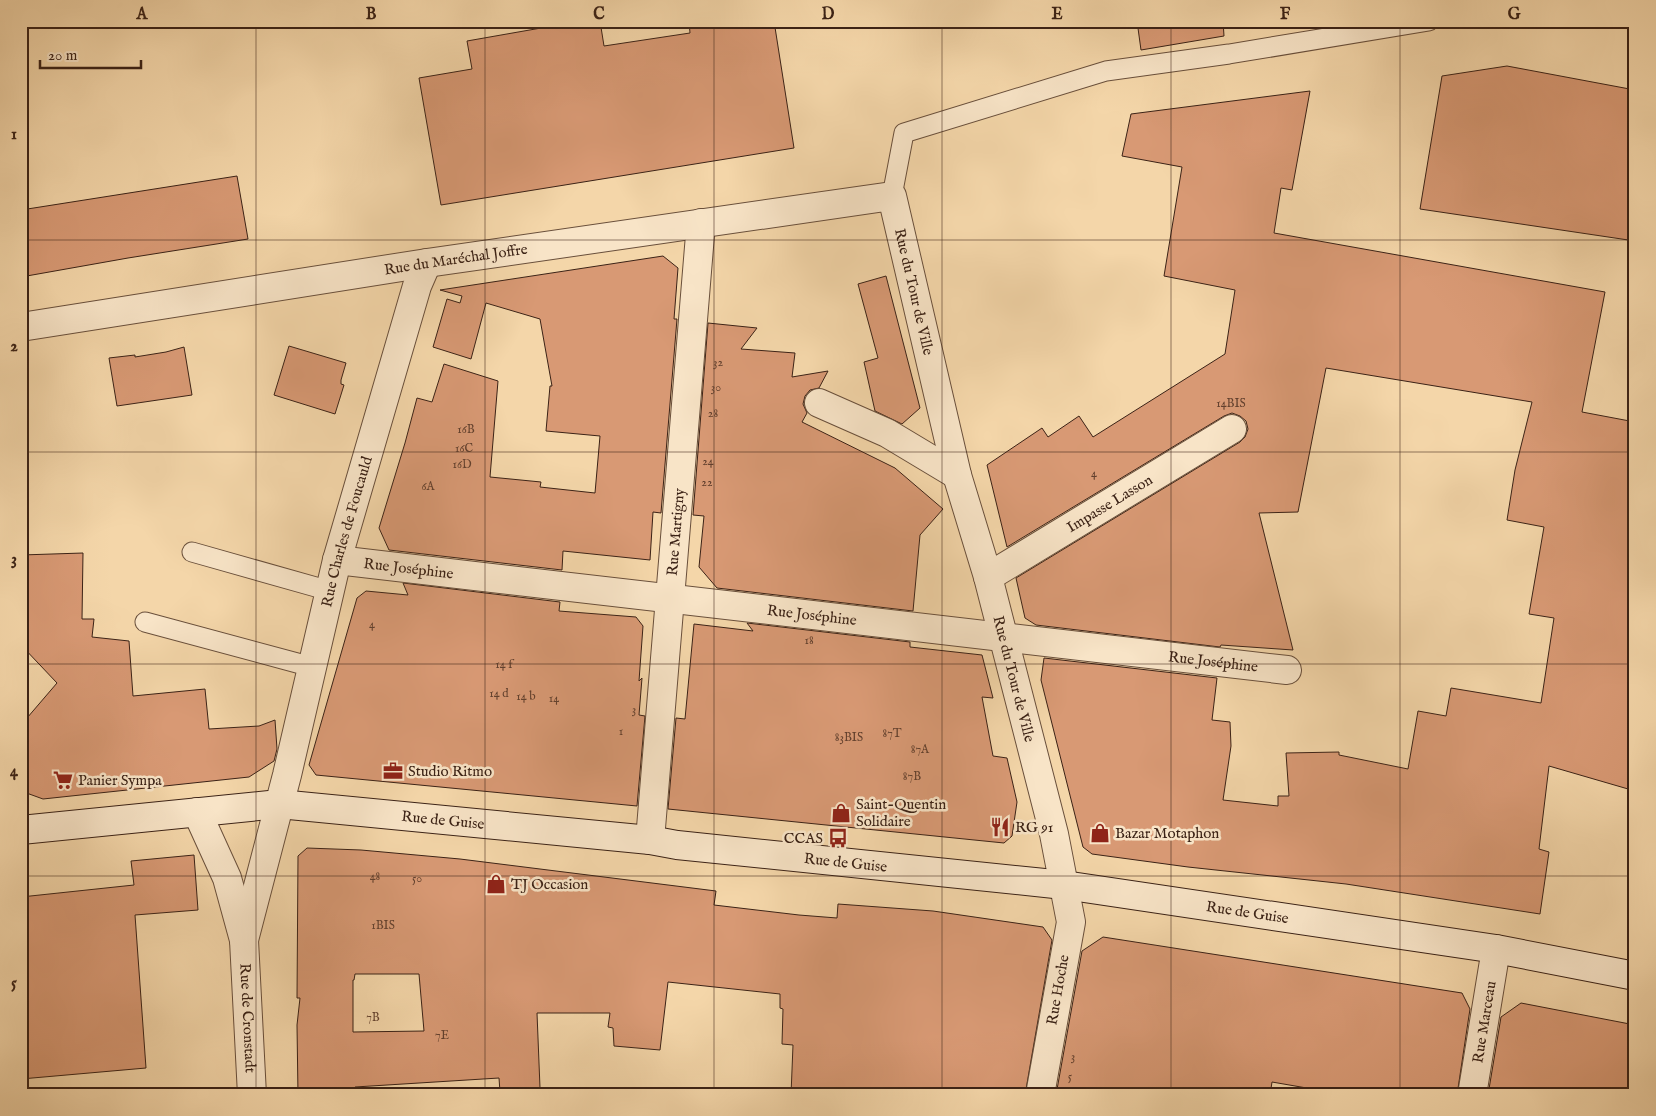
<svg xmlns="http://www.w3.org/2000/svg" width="1656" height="1116" viewBox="0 0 1656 1116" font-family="'IM FELL English',serif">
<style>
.building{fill:#d89974;stroke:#3b2216;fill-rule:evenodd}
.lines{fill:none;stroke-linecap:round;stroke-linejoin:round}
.lane-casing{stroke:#694f3b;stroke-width:21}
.street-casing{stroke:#694f3b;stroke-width:30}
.secondary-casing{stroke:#3b2216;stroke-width:30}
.lane{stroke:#f8e4c7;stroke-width:19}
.street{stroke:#f8e4c7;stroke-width:28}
.secondary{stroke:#f8e4c7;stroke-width:28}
.grid{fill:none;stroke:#3b2216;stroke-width:1;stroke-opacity:0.55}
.labels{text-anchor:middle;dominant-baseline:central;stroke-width:5;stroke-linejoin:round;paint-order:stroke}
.number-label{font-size:12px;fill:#62402e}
.street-label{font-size:15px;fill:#3b2216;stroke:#f8e4c7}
.poi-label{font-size:15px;fill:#3b2216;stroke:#f8e4c7;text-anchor:start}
.neatline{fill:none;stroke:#3b2216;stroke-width:2}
.grid-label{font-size:16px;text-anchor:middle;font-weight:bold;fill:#3b2216}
</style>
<rect width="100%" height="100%" fill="#f4d6a9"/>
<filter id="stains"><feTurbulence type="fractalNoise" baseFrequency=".004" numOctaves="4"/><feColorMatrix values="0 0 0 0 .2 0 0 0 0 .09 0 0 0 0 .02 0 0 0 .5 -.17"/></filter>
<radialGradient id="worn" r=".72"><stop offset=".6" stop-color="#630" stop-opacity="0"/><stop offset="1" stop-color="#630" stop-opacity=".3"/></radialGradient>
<path class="building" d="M581,21H600L604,46L690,33L689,21H774L794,148L441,205L419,78L472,69L467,41Z
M1137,21H1223L1224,36L1141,50Z
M1507,66L1635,90V241L1420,209L1442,76Z
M1310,91L1292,190L1281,188L1274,233L1605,292L1582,412L1635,422V791L1549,766L1539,849L1549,852L1540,914L1346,884L1188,867L1092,854L1083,847L1041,680L1044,658L1217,678L1212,720L1230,722L1231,746L1223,800L1278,806V796H1289L1286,753L1339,752V755L1408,769L1418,711L1446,716L1451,688L1541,703L1554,618L1529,614L1544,527L1507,520L1515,470L1532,402L1326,368L1298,512L1259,513L1293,650L1221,645L1220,647L1036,625L1025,618L1016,578L1240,442L1245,437L1248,429L1246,421L1240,416L1232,413L1224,416L1007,547L987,465L1042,428L1048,437L1079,416L1093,437L1225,354L1235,290L1164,276L1182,167L1122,156L1131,114Z
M237,176L248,239L128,258L21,277V210Z
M663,256L678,268L674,319H677L661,513L653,512L650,560L563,551L562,570L389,550L379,528L405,443L417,398L432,402L444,364L498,381L490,477L541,482L540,487L595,493L600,436L546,431L550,386H552L540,319L486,303L471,359L433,347L447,299L460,303L462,296L440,290Z
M886,276L920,408L902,424L875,411L864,362L878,358L858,284Z
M708,323L757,328L741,349L795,353L792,377L828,371L819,388L810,390L805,396L803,404L807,413L802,422L895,468L943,509L920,535L913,611L717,588L699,567L704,516L693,515Z
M289,346L346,363L341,380V384L344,385L335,414L274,395Z
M184,347L192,395L117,406L109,358L135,355V357L166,352Z
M83,553L82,619H94L92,637L129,641L133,696L205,689L209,729L259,726L275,720L277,749L274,761L249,777L43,799L21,791V725L57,683L21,645V555Z
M403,583L560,602L559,611L636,617L643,626L639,681L642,678L639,715L645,716L637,806L316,775L309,765L357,598L366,591L408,595Z
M747,623L910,642V647L982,655L993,698L982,697L993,756L1007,758L1017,802L1012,836L1004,843L668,809L676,718L685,719L694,624L753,631Z
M307,848L361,850L460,859L716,891L714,905L799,915L837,918L838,904L933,911L1043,927L1052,940L1025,1095H791L793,1045L782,1044L783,1009L780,1008V994L668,982L660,1050L614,1046L613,1028L608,1027L610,1013H537L540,1088L500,1092L499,1078L355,1087V1095H298L297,1025L300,998H297L298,856ZM355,974H419L424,1031L353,1032V980H354Z
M194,855L198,910L135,915L146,1068L21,1079V897L134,885L131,861Z
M1103,937L1462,993L1470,1009L1457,1095H1324V1091L1272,1082L1270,1095H1134L1112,1090L1111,1095H1056L1082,951Z
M1521,1003L1635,1025V1095H1488L1501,1017Z"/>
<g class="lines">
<defs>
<path id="lane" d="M892,196L904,133L1106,71L1229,54L1429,21
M192,552L330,591
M145,622L312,667"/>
<g id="street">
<path id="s1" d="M21,327L427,263L892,196L957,475L988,577L1054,834L1071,922L1040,1095"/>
<path d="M819,403L887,433L957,475"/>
<path id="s2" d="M337,560L1287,670"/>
<path id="s3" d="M988,577L1232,429"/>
<path id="s4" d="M197,812L227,878L244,940L252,1095"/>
<path id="s5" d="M650,840L701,223"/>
<path id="s6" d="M244,940L287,775L337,560L417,286L427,263"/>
<path id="s7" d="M1472,1095L1496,949"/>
</g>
<g id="secondary">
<path id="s8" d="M21,830L279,804L650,840L677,845L1064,885L1496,949L1635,976"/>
</g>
</defs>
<use href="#lane" class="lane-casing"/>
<use href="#street" class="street-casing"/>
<use href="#secondary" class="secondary-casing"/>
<use href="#lane" class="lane"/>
<use href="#street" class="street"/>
<use href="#secondary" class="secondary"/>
</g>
<path class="grid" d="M256,21V1095M485,21V1095M714,21V1095M942,21V1095M1171,21V1095M1400,21V1095M21,240H1635M21,452H1635M21,664H1635M21,876H1635"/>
<defs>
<symbol id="office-bare" viewBox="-9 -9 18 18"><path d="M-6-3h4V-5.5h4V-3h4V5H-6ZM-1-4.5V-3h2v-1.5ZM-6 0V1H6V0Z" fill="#8f2418" stroke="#f8e4c7" stroke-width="2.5" paint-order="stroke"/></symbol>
<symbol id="supermarket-bare" viewBox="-9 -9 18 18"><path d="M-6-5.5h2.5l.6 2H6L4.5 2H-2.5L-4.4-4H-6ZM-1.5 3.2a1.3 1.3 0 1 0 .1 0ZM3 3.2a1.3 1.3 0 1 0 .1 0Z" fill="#8f2418" stroke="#f8e4c7" stroke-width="2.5" paint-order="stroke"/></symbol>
<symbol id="shop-bare" viewBox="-9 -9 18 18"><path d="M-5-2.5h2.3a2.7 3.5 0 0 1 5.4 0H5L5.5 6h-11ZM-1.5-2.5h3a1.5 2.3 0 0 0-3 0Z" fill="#8f2418" stroke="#f8e4c7" stroke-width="2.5" paint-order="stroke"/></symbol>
<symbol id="restaurant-bare" viewBox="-9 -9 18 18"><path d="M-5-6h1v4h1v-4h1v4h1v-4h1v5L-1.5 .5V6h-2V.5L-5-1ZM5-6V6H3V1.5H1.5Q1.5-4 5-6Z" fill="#8f2418" stroke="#f8e4c7" stroke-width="2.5" paint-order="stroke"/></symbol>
<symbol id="bus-bare" viewBox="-9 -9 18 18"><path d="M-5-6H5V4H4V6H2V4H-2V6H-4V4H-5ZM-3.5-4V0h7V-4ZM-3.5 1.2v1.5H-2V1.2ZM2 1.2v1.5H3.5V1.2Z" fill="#8f2418" stroke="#f8e4c7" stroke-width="2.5" paint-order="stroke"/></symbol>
</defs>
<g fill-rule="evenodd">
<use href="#office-bare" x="379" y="757" width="28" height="28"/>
<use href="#supermarket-bare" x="49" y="766" width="28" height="28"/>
<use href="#shop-bare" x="827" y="799" width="28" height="28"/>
<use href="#restaurant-bare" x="986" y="813" width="28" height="28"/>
<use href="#shop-bare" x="1086" y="819" width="28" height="28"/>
<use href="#bus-bare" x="824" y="824" width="28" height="28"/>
<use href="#shop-bare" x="482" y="870" width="28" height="28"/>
</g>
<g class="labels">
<g class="number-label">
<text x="718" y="362">32</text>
<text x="716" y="387">30</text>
<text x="1231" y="403">14BIS</text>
<text x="713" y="413">28</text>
<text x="466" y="429">16B</text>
<text x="464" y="448">16C</text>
<text x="708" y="461">24</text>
<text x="462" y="464">16D</text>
<text x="1094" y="473">4</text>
<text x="707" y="482">22</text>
<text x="428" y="486">6A</text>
<text x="372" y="624">4</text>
<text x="809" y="640">18</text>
<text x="504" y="664">14 f</text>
<text x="499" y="693">14 d</text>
<text x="526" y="696">14 b</text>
<text x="554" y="698">14</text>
<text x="634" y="709">3</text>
<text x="621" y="731">1</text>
<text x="892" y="733">87T</text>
<text x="849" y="737">83BIS</text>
<text x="920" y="749">87A</text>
<text x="912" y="776">87B</text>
<text x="375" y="876">48</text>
<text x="417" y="878">50</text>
<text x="383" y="925">1BIS</text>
<text x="373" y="1017">7B</text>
<text x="442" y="1035">7E</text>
<text x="1073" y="1056">3</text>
<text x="1070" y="1076">5</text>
</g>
<g class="street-label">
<text stroke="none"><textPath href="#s1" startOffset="440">Rue du Maréchal Joffre</textPath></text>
<text stroke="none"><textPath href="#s1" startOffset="979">Rue du Tour de Ville</textPath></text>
<text stroke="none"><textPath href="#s3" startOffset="142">Impasse Lasson</textPath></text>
<text stroke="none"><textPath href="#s6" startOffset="421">Rue Charles de Foucauld</textPath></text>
<text stroke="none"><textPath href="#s5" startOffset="309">Rue Martigny</textPath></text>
<text stroke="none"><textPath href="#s2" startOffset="72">Rue Joséphine</textPath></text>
<text stroke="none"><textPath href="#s2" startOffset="478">Rue Joséphine</textPath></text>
<text stroke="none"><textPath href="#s2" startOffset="882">Rue Joséphine</textPath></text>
<text stroke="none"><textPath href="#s1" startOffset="1379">Rue du Tour de Ville</textPath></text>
<text stroke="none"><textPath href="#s8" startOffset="424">Rue de Guise</textPath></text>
<text stroke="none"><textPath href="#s8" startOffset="829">Rue de Guise</textPath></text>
<text stroke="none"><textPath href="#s8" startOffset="1234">Rue de Guise</textPath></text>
<text transform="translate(1058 990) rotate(-80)">Rue Hoche</text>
<text stroke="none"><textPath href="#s4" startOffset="215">Rue de Cronstadt</textPath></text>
<text stroke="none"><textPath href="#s7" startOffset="74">Rue Marceau</textPath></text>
</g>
<g class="poi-label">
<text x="408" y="771">Studio Ritmo</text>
<text x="78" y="780">Panier Sympa</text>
<text x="856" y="804">Saint-Quentin<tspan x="856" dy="17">Solidaire</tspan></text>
<text x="1015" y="827">RG 91</text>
<text x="1115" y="833">Bazar Motaphon</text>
<text x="823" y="838" text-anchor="end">CCAS</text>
<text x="511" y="884">TJ Occasion</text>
</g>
</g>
<rect width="1656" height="1116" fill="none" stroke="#f4d6a9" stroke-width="55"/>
<path d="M40 60v8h101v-8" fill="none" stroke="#3b2216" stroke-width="2.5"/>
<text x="48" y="60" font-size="15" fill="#3b2216" stroke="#f8e4c7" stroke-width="4" paint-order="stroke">20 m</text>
<rect x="28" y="28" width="1600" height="1060" class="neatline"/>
<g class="grid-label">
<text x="142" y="19">A</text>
<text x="371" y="19">B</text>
<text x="599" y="19">C</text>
<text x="828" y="19">D</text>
<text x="1057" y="19">E</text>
<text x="1285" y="19">F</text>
<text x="1514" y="19">G</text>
<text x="14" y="139">1</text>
<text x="14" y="351">2</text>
<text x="14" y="564">3</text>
<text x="14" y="776">4</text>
<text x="14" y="988">5</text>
</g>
<rect width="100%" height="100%" filter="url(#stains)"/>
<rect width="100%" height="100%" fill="url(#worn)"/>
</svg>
